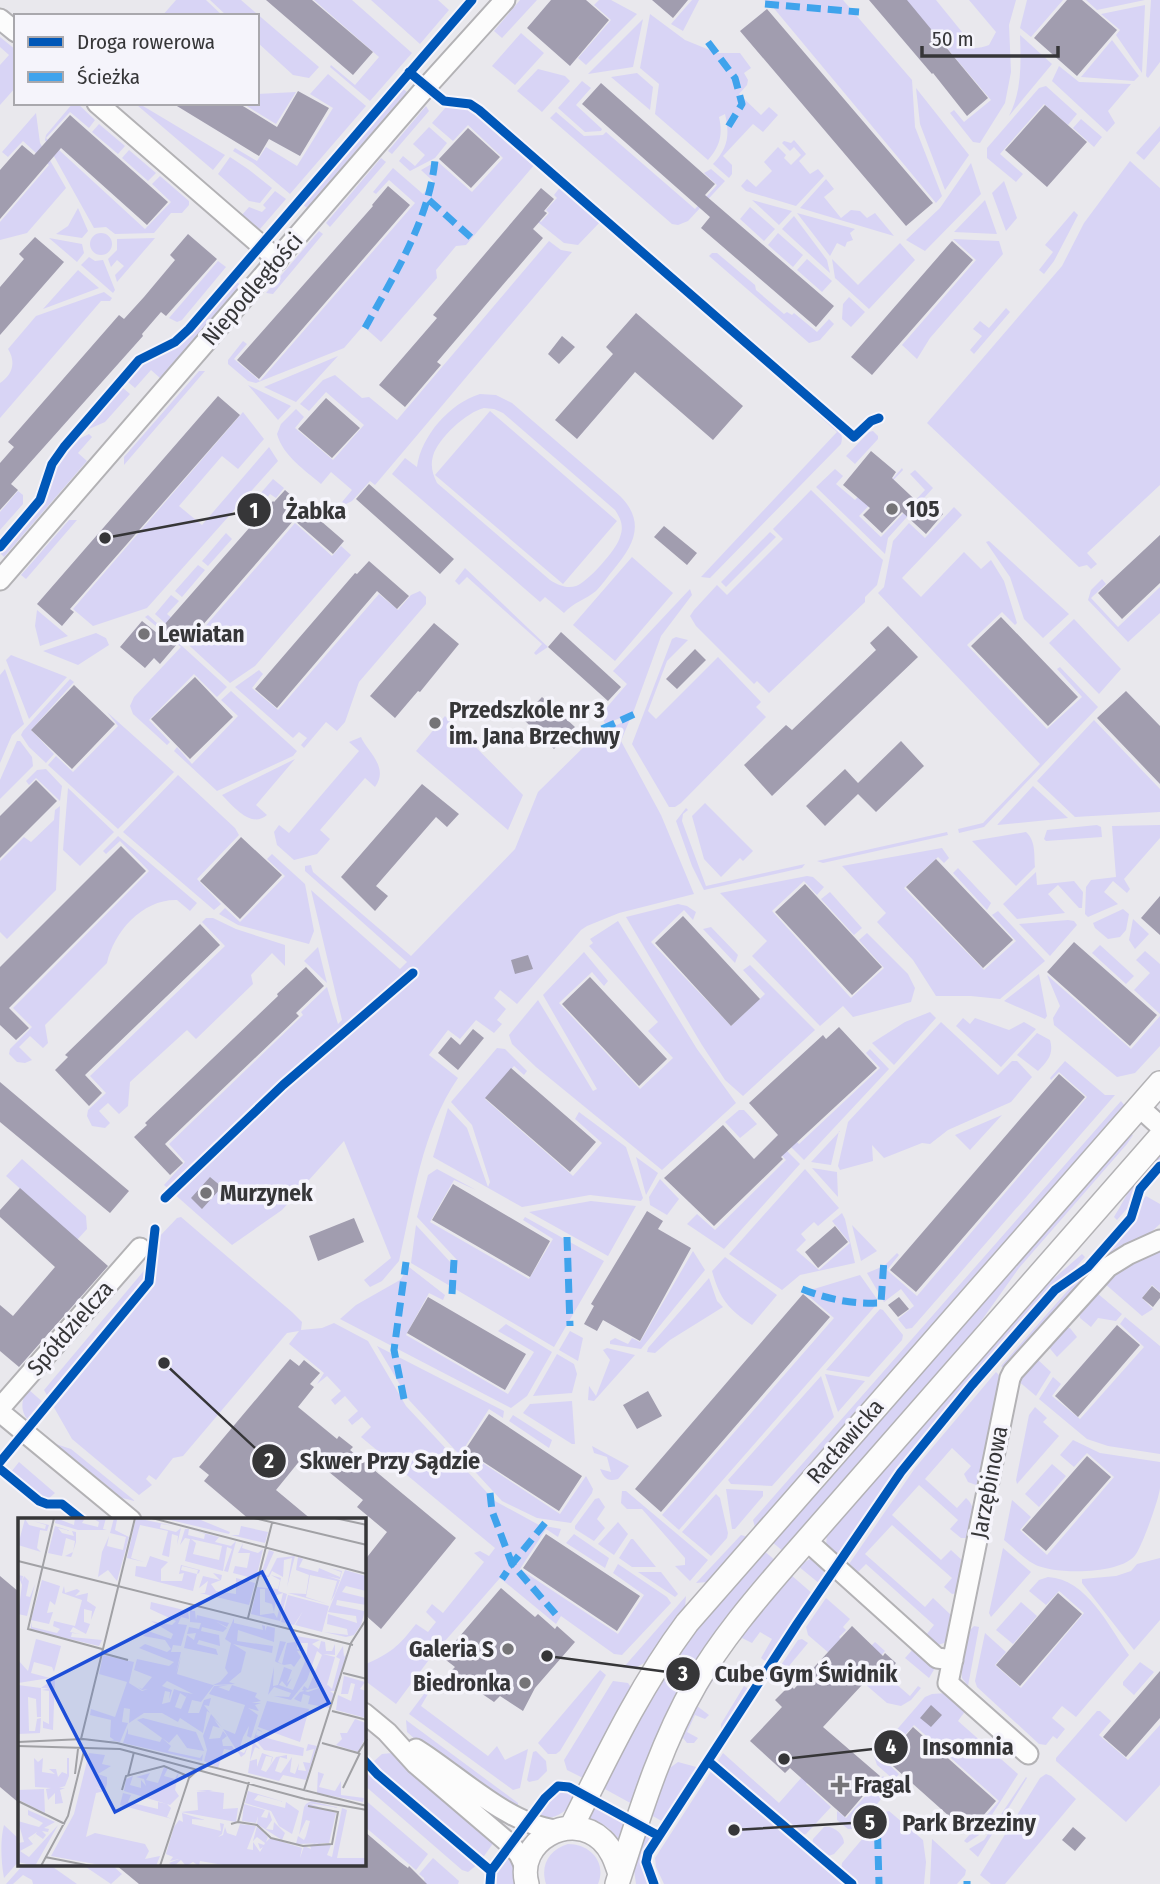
<svg xmlns="http://www.w3.org/2000/svg" width="1160" height="1884" viewBox="0 0 1160 1884" font-family="'Fira Sans Condensed',sans-serif">
<style>
.green{fill:#d8d4f5;fill-rule:evenodd}
.building{fill:#a19daf}
.lines{fill:none;stroke-linecap:round;stroke-linejoin:round}
.minor-casing{stroke:#b3b2b5;stroke-width:23}
.tertiary-casing{stroke:#b3b2b5;stroke-width:26}
.minor{stroke:#fcfcfc;stroke-width:19}
.tertiary{stroke:#fcfcfc;stroke-width:23}
.quiet{stroke:#3fa3ec;stroke-width:7;stroke-dasharray:14 7;stroke-linecap:butt}
.cycleway-casing{stroke:#f5f4fb;stroke-width:13}
.cycleway{stroke:#0057b8;stroke-width:9}
.poi-dot{fill:#757477;stroke:#f5f4fb;stroke-width:2.5}
.labels{text-anchor:middle;dominant-baseline:central;stroke-width:7;stroke-linejoin:round;paint-order:stroke}
.street-label{font-size:23px;fill:#363638;stroke:#f5f4fb}
.poi-label{font-size:23px;font-weight:bold;fill:#363638;stroke:#f5f4fb;text-anchor:start}
.inset-road{fill:none;stroke:#a1a1a5;stroke-width:2}
.view{fill:#1d4ed8;fill-opacity:0.15;stroke:#1d4ed8;stroke-width:3.5}
.inset-edge{fill:none;stroke:#363638;stroke-width:3.5}
.leader{fill:none;stroke:#363638;stroke-width:2.5}
.callout-dot{fill:#363638;stroke:#f5f4fb;stroke-width:2.5}
.mark-label{font-size:21px;text-anchor:middle;font-weight:bold;fill:#fff}
.callout-label{font-size:24px;text-anchor:middle;font-weight:bold;fill:#363638;stroke:#f5f4fb;stroke-width:7;stroke-linejoin:round;paint-order:stroke}
</style>
<rect width="100%" height="100%" fill="#e9e8ed"/>
<path class="green" d="M176,0H206L223,16H162Z
M210,0H241L319,67L309,78L293,75L257,42V16H227Z
M314,0H352L412,53L370,101L330,67L331,65L355,85L379,57Z
M371,0H438L449,10L420,44Z
M520,0H537L502,38L494,31Z
M599,0H611L637,14L586,65L578,58L611,20L594,5Z
M692,0H699L683,31L671,24Z
M764,0H843L912,80L915,127L942,196L936,203L772,6Z
M906,0H936L962,32L959,41C967,50 978,49 989,45L996,32L969,0H1016L1009,25L1011,72L1005,103L980,143L973,142L950,113L954,110L964,122L991,100Z
M1027,0H1063L1031,37L1020,28Z
M1086,0H1145L1097,10Z
M1151,0H1160V62L1148,78L1146,76Z
M1145,5L1142,73L1116,35L1120,30L1101,14Z
M650,14L685,40L717,53H740L751,68L744,73L748,80L747,85L739,94L761,115L769,107L778,115L763,132L753,124L723,156L732,165V174L729,178L713,164C728,148 730,135 725,114L719,117C723,135 720,146 708,160L655,114L659,84L640,68Z
M643,19L633,67L588,74Z
M521,33L544,53L515,85L492,66Z
M1020,35L1052,64L1009,116C1022,91 1021,63 1020,35Z
M0,37L16,50V87L0,105V65L9,55L0,47Z
M1112,40L1139,76L1134,81L1081,77Z
M1059,66L1079,82L1131,84L1108,111L1115,123L1107,132L1052,81Z
M538,69L565,76L570,81L542,112L517,91Z
M637,73L653,87L650,110L611,77Z
M328,74L366,106L290,194L253,163L233,151L235,148L257,161L266,147L297,166L333,108L310,94Z
M582,81L591,88L576,105L602,129L601,131L585,132L558,108Z
M1046,86L1077,114L1068,125L1044,104L1000,154L1023,174L1016,182L987,158V148L1039,88Z
M401,87L407,92L307,208L301,203Z
M916,88L969,155L945,190L920,124Z
M296,92L276,124L242,103H257V94Z
M73,103H77L95,120L89,128L70,112L46,138L145,229L171,202L152,184L160,176L189,201V205L182,213H171L154,233L115,234L106,227L94,228L45,140L46,135Z
M138,103L225,155L213,170L137,105Z
M426,106L429,111L392,154L388,151Z
M446,107L470,108L535,164L466,245L456,246L436,270L437,278L381,342L363,326L344,348L256,383L248,381L228,364V360L243,341L247,344L234,359L260,381L415,203L389,180L376,194L373,192L393,168L423,194L434,182L421,170L437,161L472,192L503,158L468,125L453,141L432,123Z
M556,112L584,136L603,135L606,132L695,209L717,185L704,173L711,169L725,181L688,221L678,225L672,224L550,118Z
M36,113L40,143L66,188L27,233L0,240V222L49,165L23,141L8,157L2,152Z
M1081,119L1102,137L1094,147L1073,128Z
M99,124L125,146L118,154L92,132Z
M1160,126V141L1144,160L1136,153Z
M429,127L447,143L435,158L410,171L399,161L403,156L415,166L425,155L413,144Z
M794,140L806,154L799,161L810,174L818,169L824,176L796,206L746,191L741,186L747,179L756,187L772,171L764,162L778,147L786,155L784,158L791,165L801,155L794,147L790,151L782,143L784,141L791,143Z
M129,150L156,173L148,181L122,158Z
M230,157L248,169L272,188L260,203L249,201L218,174Z
M381,158L386,162L330,227L326,223Z
M1130,161L1160,188V485L1087,553L1097,564L1091,569L1087,565L1079,567L927,423L1062,266L1084,223Z
M971,163L981,194L925,251L906,240L940,208Z
M826,179L834,189L824,197L841,218L851,210L860,211L867,218L875,213L894,236L800,208Z
M1004,181L1017,218L1006,231L992,193Z
M561,186L601,221L578,245L564,243L534,219L535,217L541,222L549,213L546,210L557,198L554,195Z
M275,191L286,199L260,229L251,225L241,216L249,207L262,212L266,208L263,205Z
M752,200L792,211L779,225Z
M985,200L997,234L954,232Z
M750,207L775,229L764,241L740,219Z
M78,208L88,231L82,238L56,234L68,226Z
M1074,211L1078,215L1054,261L1044,274L1039,270L1053,252L1045,245Z
M797,213L855,229L850,233L853,240L847,242L845,247L837,243L830,256Z
M794,216L827,260L830,273L782,229Z
M319,231L323,234L273,294L266,293Z
M90 244a11 11 0 1 1 22 0a11 11 0 1 1-22 0Z
M778,233L803,255L793,267L768,245Z
M49,238L82,244L84,253L77,262Z
M155,238L117,282L115,275L124,266L117,260L111,267L108,259L117,250V239Z
M953,239L999,241L1003,254L930,338L917,359L902,345L976,260Z
M549,241L561,250L572,252L375,485L370,481L352,501L346,504L342,502L352,490L331,472L321,484C305,470 283,456 277,434L281,424L296,409L304,417L295,428L333,460L364,425L326,392L309,411L300,404L323,380L335,375L362,398L369,397L397,420Z
M900,243L915,260L869,309L835,278L832,259L858,285Z
M712,253H717L755,285L756,290L784,314L787,312L792,315L794,313L817,332L829,319L834,324L820,340L809,343L709,256Z
M89,257L95,261L103,260L115,290L113,293L81,265Z
M807,259L832,281L822,292L797,270Z
M218,261L226,267L182,320L177,322L169,318Z
M78,270L99,288L43,309Z
M235,281L241,285L160,378L151,370L135,388L128,382C135,356 166,356 184,340C203,323 219,300 235,281Z
M104,292L112,298L110,301H101L0,418V383C13,374 16,362 8,349L36,316Z
M849,297L865,312L851,327L842,319L843,304Z
M1006,308L1010,312L974,354L970,350L982,336L973,329L980,321L989,328Z
M338,356L296,402L264,387Z
M199,371H205L124,465V457Z
M248,385L291,406L278,420Z
M123,388L130,394L105,422L82,432L119,389Z
M480,394L496,395L512,403L620,496C646,522 634,545 614,569C608,576 602,585 596,591C585,600 574,602 564,613L545,597L540,602L392,474L405,458L417,467C421,436 450,403 480,394ZM484,408L494,409L503,413L615,510C621,519 624,526 620,537C617,549 588,582 576,586C567,589 558,585 550,580L437,483C433,475 430,466 433,456C438,438 467,412 484,408Z
M807,400C821,412 847,424 841,444L710,578L701,577L837,432L805,403Z
M490,411L617,521L563,584L435,475Z
M243,412L264,439L238,469L222,456L179,506L202,525L269,447L278,461L147,608L93,626L73,609Z
M873,431L878,436V439L855,464L846,456L869,432Z
M89,434L92,437L78,453L87,461L4,557L0,553C14,537 31,521 42,503C61,473 47,453 89,434Z
M902,468L903,470L859,516L881,537L925,490L910,474L915,470L933,488L888,538L885,554L816,487L835,469L843,476L836,484L855,500L872,482L882,491Z
M273,479L284,488L276,498L270,494L259,507L253,502Z
M811,490L883,560L877,585L865,597V602L769,693L757,681L754,684L696,626L690,616L694,610L717,585L727,595L783,539L773,529Z
M18,491L23,495V504L0,530V512Z
M954,507L962,515L902,578L921,597L964,552L981,569L991,560L1004,581L1017,623L1015,625L1002,612L967,645L1047,729L1082,697L1057,669L1060,667L1098,707L984,827L959,833L958,829L983,823L1040,764L878,593L884,587L893,541L909,523L925,538Z
M69,520H77L26,579L21,575Z
M295,523L332,556L341,546L351,555L255,666L230,683L155,614L171,595L179,601L167,614L195,638Z
M770,532L776,537L726,587L721,582Z
M226,533L232,539L208,566L202,561Z
M989,541L1069,614L1043,638L1024,619L1010,577L986,542Z
M632,557L673,593L615,661L573,625Z
M198,565L205,570L182,597L175,591Z
M465,568L548,647L536,655L534,653L542,644L467,577L459,585L455,581Z
M1102,579L1106,584L1091,598L1118,627L1160,587V613L1128,642L1088,600L1091,590Z
M690,589L692,595L661,636L633,713L605,724L601,714L627,684L613,671Z
M420,591L426,597V604L359,682L345,722L337,731L326,722L304,748L301,745L307,738L299,732L293,738L235,687L259,670L263,674L252,688L278,710L379,594L398,610L411,595Z
M37,610L68,636L40,646L35,626Z
M148,615L227,687L217,697L194,674L149,720L170,742L167,745L133,714L130,706L134,697L181,647L145,617Z
M1074,619L1121,669L1099,694L1049,643Z
M96,633L106,638L109,645L78,665L43,651Z
M676,637L688,640L667,661L648,711L656,719L718,657L761,702L756,707L766,717L681,803L675,807H669L632,744L672,639Z
M11,655L67,677L29,719L6,660Z
M5,669L24,724L12,735L0,763V675Z
M70,679L74,682L31,730L54,754L46,763L29,747L21,735L23,731Z
M231,691L297,751L293,756L217,791L174,751L177,747L192,764L238,716L221,700Z
M107,712L174,772L118,829L48,765L56,756L73,772L118,726Z
M445,716L523,795L508,830L416,751Z
M630,719L621,741L661,815L694,894L619,913L587,926L581,930L517,1004L500,990L494,998L506,1009L497,1020L502,1024L494,1033L476,1020L460,1039L448,1030L429,1055L458,1078C422,1130 413,1200 399,1261L382,1281L370,1287L364,1280L391,1258L344,1141L282,1210L232,1245L164,1185L185,1162L169,1144L303,1015L301,1012L327,987L338,1024L342,1020L311,890L400,969L407,962L305,871V866L311,865L313,872L411,956L515,849L538,792L598,733L616,750L621,740L608,729Z
M1094,720L1160,789V812L1075,817L1037,781Z
M361,737C366,750 390,767 375,787L365,778L320,830L330,839L317,854L294,860L277,845L274,832L279,825L289,833L359,751L349,742Z
M17,741H20L32,757L33,766L0,799V780Z
M295,759L256,805L267,815C251,829 233,806 222,795Z
M46,769L62,786L60,801L36,778L29,785L26,781L37,770Z
M178,775L235,828L239,835L197,879L221,904L214,910L123,832Z
M1033,786L1068,818L997,825Z
M68,788L114,832L80,866L63,850Z
M705,803L753,851L743,861L740,858L721,877L704,859L692,816Z
M60,806L56,890L7,939L0,932V861L24,837L31,842L54,820L55,810Z
M686,808L688,810L683,814L682,821L706,886L805,864L802,868L704,890L692,866L676,821Z
M1097,825L1101,827L1102,837L1046,841L1044,839L1047,830Z
M1160,825V838L1124,879L1130,889L1127,893L1113,881L1104,892L1118,904L1088,917L1085,914L1086,887L1091,880L1116,877L1112,826Z
M947,832L948,835L823,863L817,861Z
M1026,832C1036,841 1034,855 1035,867L1016,886L972,841Z
M118,836L197,903L190,911L177,900C143,899 114,931 107,963L45,1025L48,1043L43,1048L30,1036L19,1047L32,1060L25,1063L17,1062L9,1054L10,1049L32,1027L13,1008L149,871L120,841L106,854L103,851Z
M942,848L949,858L944,863L938,857L904,888L984,970L1016,941L992,915L998,911L1045,961L1000,999L971,996H936L913,960L877,922L886,913L842,866Z
M272,854L305,884L314,931L309,944L238,925L219,914L225,908L240,922L285,876L267,859Z
M958,868L991,903L987,910L953,873Z
M1036,872L1037,885L1074,881L1083,892L1082,908H1079L1058,885L1048,894L1065,913L1017,919L1003,904Z
M807,876L813,877L824,887L817,895L804,881L772,911L851,998L884,968L859,940L867,933L908,974L915,988L911,1002L853,1017L843,1006L820,1026L752,956L767,941L720,893Z
M830,892L862,928L854,935L821,899Z
M678,904L687,906L696,912L693,920L684,910L651,942L731,1026L765,994L743,970L750,965L815,1030L743,1096L725,1080L702,1045L626,917Z
M1123,909L1129,914L1126,930L1120,937L1108,939L1095,928L1093,923Z
M206,918H213L236,929L285,945V966L272,953L251,975L253,984L196,1039L187,1030L130,1082L128,1106L119,1114L108,1103L99,1111L110,1123L105,1128L92,1126L87,1116L88,1110L106,1093L90,1076L225,946L202,922Z
M1133,919L1149,934L1135,949L1129,940Z
M1068,920L1074,921L1077,925L1050,956L1019,924Z
M618,921L697,1049L736,1103L662,1170L536,1067L512,1044L509,1035L538,1000L593,1091L597,1089L543,995L584,952L608,981L604,986L592,972L559,1003L640,1089L673,1058L648,1031L658,1022L589,946L593,943L590,939Z
M711,927L738,955L735,963L703,929Z
M1100,945L1134,976L1126,984L1092,953Z
M318,947L327,983L304,961Z
M1145,951L1160,964V1014L1134,990L1150,973L1136,960Z
M1039,974L1047,1016L1045,1019L1004,1001Z
M1047,975L1131,1049L1160,1016V1046L1135,1073L1117,1077L1054,1025L1053,1018L1060,1006Z
M930,1012L936,1018L894,1065L872,1043L905,1022Z
M963,1018L970,1024L975,1018L1009,1030L1024,1022L1036,1029L1001,1067L956,1026Z
M941,1022L998,1075L1012,1061H1017L1032,1077L1011,1102L948,1130L930,1144L922,1143L884,1158L872,1145L873,1161L840,1170L838,1166L848,1122Z
M1037,1033L1050,1040C1054,1054 1048,1061 1038,1071L1017,1055Z
M497,1048L505,1049L527,1071L524,1075L514,1066L485,1099L573,1176L602,1143L575,1119L579,1112L626,1147L643,1198L641,1201L590,1195L522,1207L433,1157L448,1108L467,1128L488,1187L490,1182L472,1125L451,1102Z
M870,1049L889,1069L804,1160L779,1135L785,1130L799,1144L880,1068L866,1053Z
M1065,1061L1105,1095H1115L912,1328L906,1329L898,1319L914,1306L901,1289L884,1302L867,1273L884,1266L897,1253L899,1255L887,1270L917,1296L1087,1097L1059,1072L1051,1080L1050,1078Z
M1121,1101L1125,1106L755,1527L753,1520Z
M739,1110H744L757,1124L740,1138L725,1122Z
M1002,1115L970,1150L955,1135Z
M839,1131L831,1165L811,1162L840,1131Z
M1129,1133L1133,1135L1127,1144L1019,1268L969,1338L784,1552L771,1541Z
M775,1139L800,1164L724,1249L687,1224L697,1214L715,1230L786,1160L770,1143Z
M636,1157L658,1173L646,1195Z
M1160,1157V1162L1138,1187L1132,1203L1117,1220L1114,1217C1126,1198 1139,1167 1160,1157Z
M22,1159L86,1216L87,1229L77,1240L6,1176Z
M812,1168L837,1172L838,1197Z
M437,1169L476,1190L454,1180L430,1222L529,1279L553,1239L523,1220L525,1217L604,1261L554,1347L411,1263L416,1225L453,1265L457,1260L417,1217L428,1175Z
M805,1169L839,1208L818,1226L814,1222L801,1234L806,1240L796,1250L819,1270L850,1243L832,1221L842,1213L845,1219L855,1263L800,1275L782,1290L729,1254Z
M660,1179L679,1199L667,1215L650,1205L649,1197Z
M1146,1196L1160,1204V1224L1149,1234L1099,1262L1013,1357L1006,1370L1001,1366L1078,1279C1092,1270 1124,1236 1133,1221C1138,1211 1137,1206 1146,1196Z
M591,1201L636,1206L608,1256L529,1212Z
M181,1217L292,1312L302,1322L301,1330L322,1328L334,1323L368,1341L406,1406L495,1501L539,1525L561,1529L558,1537L546,1529L520,1569L618,1634L644,1595L613,1573L618,1564L667,1597L671,1603L622,1655L614,1654L561,1616L556,1624L500,1578L431,1657L396,1704L364,1680V1665C391,1653 398,1647 416,1624L428,1632L436,1622L426,1612L432,1604L443,1613L484,1562L474,1553L480,1551L489,1556L495,1548L361,1437L371,1427L362,1417L352,1425L348,1420L358,1411L345,1396L335,1405L331,1400L341,1391L327,1376L317,1384L324,1373L289,1344L299,1331L287,1333L183,1456L173,1458L156,1480L149,1475L146,1479L152,1485L139,1495L72,1439L44,1390L147,1267L148,1262L141,1256L177,1218Z
M852,1225L877,1251L861,1261Z
M693,1251L705,1270L641,1349L610,1344V1341L615,1338L628,1344L632,1338L640,1342Z
M1160,1251V1292L1152,1285L1142,1298L1153,1309L1142,1316L1104,1283L1116,1269Z
M1082,1254L1085,1257L1066,1278L1056,1285L930,1431L887,1485L837,1559L826,1547L827,1533L1029,1300Z
M725,1257L777,1295L752,1325C728,1309 720,1299 712,1271Z
M409,1267L445,1295L443,1300L429,1293L406,1335L508,1394L534,1352L498,1331L506,1324L552,1352L527,1396L511,1408L340,1319L356,1305L400,1280Z
M860,1275L877,1299V1304L679,1530L662,1515L834,1318L804,1292Z
M709,1278L717,1301L723,1307L670,1340L655,1353L647,1352L648,1348Z
M1097,1293L1122,1314L1116,1321L1098,1318L1091,1327L1080,1318L1079,1310Z
M880,1309L883,1310L903,1335L902,1340L869,1377L826,1370Z
M1125,1317L1160,1346V1454L1108,1446L1087,1439L1039,1399L1053,1377L1061,1384L1052,1396L1080,1419L1144,1347L1120,1324Z
M1063,1327L1070,1328L1077,1337L1057,1357L1047,1345Z
M570,1331L583,1338L578,1361L559,1350Z
M377,1346L504,1411L503,1418L489,1409L463,1450L560,1514L586,1476L593,1489L592,1493L571,1523L537,1518L502,1501L409,1400Z
M607,1348L635,1355L594,1401L588,1400L589,1386L596,1396L610,1360L603,1350Z
M557,1354L574,1364L577,1374L572,1393L533,1396Z
M1036,1358L1051,1372L1036,1396L1017,1380Z
M996,1372L1002,1378L981,1481L976,1485L968,1482L964,1474L971,1466L952,1448L925,1479L957,1508L966,1498C979,1509 971,1523 968,1538H961L950,1529L958,1520L919,1485L892,1515L941,1560L951,1550L964,1562L957,1593L952,1594L944,1587L952,1578L892,1525L865,1554L925,1607L933,1598L951,1615L952,1618L947,1642L938,1645L926,1635L934,1625L866,1564L856,1574L847,1567L915,1468Z
M825,1374L865,1381L838,1412Z
M821,1376L834,1417L772,1486L731,1484L728,1480Z
M28,1389L45,1404L31,1423C20,1414 20,1400 28,1389Z
M572,1401L575,1444H572L523,1413L530,1404Z
M1035,1407L1047,1418L1043,1422L1059,1436L1017,1484L1016,1480L1029,1415Z
M513,1415L552,1440L549,1448L509,1421Z
M1073,1440L1100,1453L1160,1462C1160,1470 1160,1480 1160,1488C1159,1499 1142,1546 1136,1554C1123,1575 1053,1575 1034,1564C1023,1558 1014,1548 1004,1540L1012,1500L1031,1517L1020,1530L1047,1555L1114,1477L1087,1453L1074,1467L1060,1455Z
M56,1444L71,1449L135,1501L122,1498Z
M592,1446L629,1466L618,1479C607,1482 604,1478 600,1469L611,1472L607,1457L594,1453Z
M19,1462L55,1493L47,1500L43,1499L11,1472Z
M1052,1464L1066,1476L1039,1507L1025,1494Z
M726,1489L763,1491V1496L735,1529H732Z
M622,1491H626L708,1560L690,1581L675,1566L685,1565V1558L642,1509H627L621,1503Z
M716,1494L720,1498L728,1533L727,1538L711,1556L682,1532Z
M599,1498L605,1507L597,1519L605,1528L594,1541L575,1529V1526L595,1499Z
M618,1522L628,1534L614,1555L598,1544Z
M574,1534L609,1558L605,1568L566,1543Z
M741,1535L748,1537L710,1579L707,1582L696,1583Z
M631,1539H633L656,1567H632L619,1558Z
M1003,1548L1031,1572L991,1617L989,1613Z
M763,1550L776,1561L634,1805L603,1788L657,1686L690,1636Z
M1160,1558V1620L1134,1650L1082,1583V1579L1116,1576L1131,1571L1137,1564Z
M810,1559L816,1560L829,1571L820,1584L798,1566Z
M638,1572H661L678,1594L675,1597Z
M791,1575L813,1594L768,1663L761,1658L772,1639L760,1632L752,1643L740,1637L697,1706L709,1715L705,1719L695,1715L687,1732L698,1738L694,1743H687L683,1738V1731L706,1685L740,1636Z
M1048,1577C1087,1579 1109,1627 1129,1655L1076,1717L1062,1706L1052,1718L1065,1729L1057,1739L1053,1736L1046,1745L1039,1744L977,1687L975,1681L985,1633L1006,1652L995,1665L1021,1688L1084,1613L1059,1591L1046,1605L1029,1591L1039,1580Z
M686,1596L685,1608L646,1662L637,1667L623,1668Z
M826,1598L850,1619L843,1627L846,1630L839,1637L860,1657L875,1642L885,1651L869,1669L882,1681L887,1676L910,1696L918,1686L921,1688L911,1700L901,1706L887,1703L808,1635L806,1627Z
M1021,1602L1037,1616L1013,1644L996,1630Z
M974,1626L979,1627L968,1686L962,1678L961,1668L968,1632Z
M802,1639L808,1643L784,1672L780,1668L781,1665L798,1640Z
M914,1648L935,1668L929,1678L905,1658Z
M1140,1662L1154,1672L1134,1695L1123,1685V1682Z
M600,1670L606,1675L560,1751L556,1754H548L538,1743Z
M613,1681L628,1683L632,1689L585,1779L567,1770L564,1760Z
M744,1686L750,1690L721,1735V1724Z
M946,1693L966,1710L958,1721L1018,1774L979,1835L967,1843L964,1841L999,1801L914,1725L883,1759L899,1774L894,1780L877,1765L874,1756L925,1697L932,1694Z
M424,1694H428L421,1706L488,1756L497,1746L505,1760L528,1749L520,1788L513,1790L409,1714Z
M1097,1711H1100L1111,1721L1099,1735L1128,1760L1160,1725V1785L1126,1822L1056,1761V1758Z
M406,1720L518,1803V1808L426,1749L407,1732Z
M536,1751L546,1761L547,1771L538,1780L529,1782L527,1780L533,1752Z
M824,1752L829,1757L806,1784L831,1807L806,1834L801,1836L812,1845L813,1839L824,1827C833,1825 844,1834 844,1843L834,1854L826,1857L841,1871L842,1863L885,1812L889,1811L923,1840L926,1862L924,1884H664L656,1867L655,1858L723,1753L779,1803Z
M392,1753L494,1842L482,1859L380,1771L373,1762L382,1754Z
M678,1762L700,1768L665,1823L651,1815L667,1770Z
M368,1768L373,1775L477,1865L468,1872L462,1870L364,1785V1773Z
M1046,1774L1051,1776L1076,1799L1005,1884H991L980,1875L1040,1778Z
M883,1776L891,1784L890,1788L857,1829H848L837,1820V1811L846,1818Z
M1026,1777L1027,1778L978,1857L969,1849L984,1840Z
M557,1790H567L577,1796C567,1812 556,1821 535,1817Z
M364,1799L428,1854L416,1870L364,1826Z
M595,1806L627,1823L620,1840L608,1828L588,1817Z
M4,1825L19,1839V1861L4,1878C1,1861 0,1840 4,1825Z
M645,1833L651,1841L643,1863L650,1884H636L634,1870Z
M932,1839L966,1870L965,1875L957,1884H930Z
M568,1844C590,1844 607,1862 598,1884H546C540,1865 549,1850 568,1844Z
M508,1854L515,1871L514,1884H494L495,1872Z
M433,1858L459,1881L458,1884H425L424,1878L419,1874Z
M23,1865H50L77,1884H33L32,1880L23,1875L13,1884H6Z
M83,1865H112L122,1874L111,1884Z"/>
<path class="building" d="M266,0H312L373,52L353,75Z
M551,0H586L609,20L570,66L527,28Z
M652,0H688L673,18Z
M869,0H907L988,98L967,116L933,73L932,74Z
M1067,0H1082L1117,30L1077,76L1034,38Z
M767,9L933,203L906,226L740,31Z
M601,83L715,184L705,195L834,306L816,327L701,228L710,217L582,104Z
M298,91L329,108L300,156L269,139L259,156L172,103H238L277,127Z
M1045,105L1087,142L1047,187L1005,150Z
M70,115L168,202L147,225L61,148L0,219V170L22,145L34,155Z
M468,128L500,157L471,188L439,159Z
M388,186L410,205L259,379L237,360L373,206L372,205Z
M541,188L554,199L544,211L547,213L533,229L543,238L437,362L441,365L405,407L379,385L437,318L433,315Z
M188,234L217,259L166,316L161,312L142,334L143,336L11,484L18,490L0,510V463L14,447L8,442L119,315L124,319L144,297L175,260L170,255Z
M35,237L64,262L0,335V287L24,259L19,254Z
M952,241L973,260L872,375L851,357Z
M636,313L743,406L713,440L635,372L577,439L555,420L613,354L606,347Z
M562,336L575,347L559,364L548,354Z
M218,396L240,415L70,609L74,612L62,626L37,604Z
M326,398L360,428L332,458L298,429Z
M871,451L896,472L892,478L927,511L933,505L943,514L926,534L902,512L882,533L863,515L870,508L843,485Z
M369,484L454,559L440,574L356,499Z
M285,490L344,541L333,554L294,520L194,635L189,630L160,664L154,658L145,668L120,647L142,621L157,633L273,501L274,502Z
M664,526L697,553L687,565L654,537Z
M1160,535V583L1122,619L1098,593Z
M369,561L409,596L397,609L377,591L277,708L255,689L355,573L357,574Z
M1001,617L1078,697L1048,726L971,646Z
M434,623L459,644L420,692L418,691L395,718L370,696Z
M888,626L918,657L772,796L744,765L786,725L792,730L876,650L870,643Z
M561,632L621,687L608,701L548,647Z
M695,649L706,660L677,689L666,679Z
M195,677L233,717L190,759L151,719Z
M74,685L115,724L72,769L31,730Z
M1126,691L1160,726V784L1097,718Z
M542,697L575,727L554,749L522,718Z
M901,741L924,766L876,812L858,794L825,826L806,806L845,769L858,783Z
M36,780L57,801L0,858V816Z
M422,784L459,814L447,827L436,817L376,886L388,896L375,911L341,877Z
M241,837L282,875L240,919L200,881Z
M121,846L146,871L9,1008L29,1028L16,1040L0,1025V967Z
M936,859L1013,940L983,968L906,887Z
M805,884L882,967L852,995L775,912Z
M1160,896V935L1141,918Z
M683,916L760,999L731,1026L655,943Z
M200,924L220,945L85,1075L102,1093L89,1106L55,1070L68,1057L65,1055Z
M1074,942L1157,1015L1130,1046L1047,972Z
M528,955L533,969L515,974L511,960Z
M306,967L324,986L296,1013L299,1016L165,1144L183,1163L170,1175L134,1137L147,1125L145,1123L278,996L277,994Z
M590,977L667,1059L639,1086L562,1004Z
M839,1027L877,1068L781,1157L783,1159L714,1226L664,1178L723,1125L754,1159L778,1135L749,1103L823,1035L826,1039Z
M473,1029L484,1038L458,1070L438,1053L451,1037L460,1045Z
M511,1068L596,1142L570,1172L485,1098Z
M1059,1074L1085,1097L916,1292L890,1270Z
M0,1082L129,1191L110,1213L0,1122Z
M210,1177L222,1187L202,1209L191,1198Z
M453,1184L550,1241L530,1277L432,1220Z
M20,1188L108,1266L19,1367L0,1351V1305L13,1316L55,1267L0,1217V1210Z
M647,1211L663,1221L658,1229L691,1248L640,1341L603,1320L597,1331L584,1324L594,1306L591,1304Z
M354,1218L364,1242L318,1261L309,1236Z
M835,1226L848,1242L818,1268L805,1252Z
M1152,1286L1160,1293V1298L1153,1307L1142,1298Z
M803,1294L830,1317L661,1512L635,1489Z
M428,1297L526,1354L505,1390L407,1333Z
M899,1297L909,1309L898,1317L888,1305Z
M1117,1325L1140,1345L1078,1417L1055,1396Z
M290,1359L299,1366L304,1360L320,1373L310,1384L314,1387L298,1407L337,1439L339,1436L353,1447L350,1450L456,1538L381,1629L364,1614V1561L387,1532L357,1507L363,1500L306,1453L276,1490L312,1520H250L204,1481L209,1475L199,1467Z
M648,1391L662,1416L637,1429L623,1405Z
M489,1414L582,1476L559,1511L465,1450Z
M1087,1456L1111,1477L1046,1551L1022,1530Z
M546,1534L640,1596L617,1631L523,1568Z
M0,1576L19,1592V1803L0,1787Z
M501,1588L535,1617L538,1614L555,1629L557,1626L575,1642L535,1688L523,1711L500,1696L494,1702L450,1672L455,1667L442,1657Z
M1058,1593L1082,1614L1020,1686L996,1665Z
M852,1626L883,1656L885,1653L896,1663L882,1679L874,1672L823,1727L880,1776L845,1817L790,1768L785,1773L750,1741L782,1707L775,1700L790,1685L794,1689Z
M1160,1671V1718L1126,1757L1103,1737Z
M931,1705L942,1715L931,1727L920,1718Z
M913,1727L996,1801L968,1833L885,1759Z
M1073,1827L1086,1838L1075,1851L1062,1840Z
M364,1831L400,1862L408,1868L409,1866L427,1884H139L116,1865H364Z"/>
<g class="lines">
<defs>
<path id="minor" d="M0,19L16,32
M97,103L278,260
M0,580L421,93L505,0
M1139,1107L1160,1126
M0,1408L140,1248
M0,1412L131,1520
M807,1541L937,1658L953,1660
M364,1713L387,1732L416,1764L511,1845L519,1854L526,1869
M416,1749C458,1775 507,1824 556,1830
M1028,1754L948,1683L1010,1378L1013,1372L1108,1267L1129,1254L1160,1240"/>
<path id="tertiary" d="M571,1828C606,1758 640,1686 687,1623L1160,1083
M527,1884C515,1841 571,1810 602,1840C612,1849 616,1862 620,1874
M617,1884C639,1816 660,1745 696,1683C721,1640 754,1601 787,1563L1160,1137"/>
</defs>
<use href="#minor" class="minor-casing"/>
<use href="#tertiary" class="tertiary-casing"/>
<use href="#minor" class="minor"/>
<use href="#tertiary" class="tertiary"/>
<path class="quiet" d="M765,4L859,12
M708,42L735,78L742,104L725,132
M429,200L475,241
M365,328C394,275 429,221 435,160
M602,729L639,712
M567,1237L570,1326
M802,1289C829,1300 853,1304 881,1303L884,1259
M452,1294L454,1260
M404,1399L394,1350L406,1262
M490,1493L492,1511L512,1564L502,1579
M545,1523L512,1564L559,1618
M877,1814L879,1884
M967,1884V1881"/>
<defs>
<path id="cycleway" d="M409,72L444,101L470,104L479,110L854,437L871,421L879,418
M0,547L40,500L52,464L64,447L139,360L175,342L189,329L472,0
M165,1198L283,1085L413,973
M0,1462L149,1282L155,1229
M0,1469L39,1501L47,1504H62L82,1520
M364,1760L377,1774L491,1871
M708,1761L852,1884
M490,1884L491,1871L545,1798L558,1786L569,1787L659,1836
M654,1884L646,1862L648,1853L797,1624L901,1472L972,1385L1055,1290L1088,1267L1131,1218L1140,1189L1160,1166"/>
</defs>
<use href="#cycleway" class="cycleway-casing"/>
<use href="#cycleway" class="cycleway"/>
</g>
<g class="poi-dot">
<circle cx="892" cy="509" r="7"/>
<circle cx="144" cy="634" r="7"/>
<circle cx="435" cy="723" r="7"/>
<circle cx="206" cy="1193" r="7"/>
<circle cx="508" cy="1649" r="7"/>
<circle cx="525" cy="1683" r="7"/>
<path d="M836.5 1774.5h7v7h7v7h-7v7h-7v-7h-7v-7h7z"/>
</g>
<g class="labels">
<g class="street-label">
<text transform="translate(252 289) rotate(-49)">Niepodległości</text>
<text transform="translate(70 1328) rotate(-49)">Spółdzielcza</text>
<text transform="translate(845 1441) rotate(-49)">Racławicka</text>
<text transform="translate(989 1482) rotate(-79)">Jarzębinowa</text>
</g>
<g class="poi-label">
<text x="906" y="509">105</text>
<text x="158" y="634">Lewiatan</text>
<text x="449" y="710">Przedszkole nr 3<tspan x="449" dy="26">im. Jana Brzechwy</tspan></text>
<text x="220" y="1193">Murzynek</text>
<text x="494" y="1649" text-anchor="end">Galeria S</text>
<text x="511" y="1683" text-anchor="end">Biedronka</text>
<text x="854" y="1785">Fragal</text>
</g>
</g>
<g transform="translate(18 1518)">
<rect width="348" height="348" fill="#e9e8ed"/>
<path d="M38,0L56,7L57,0H67L64,5L80,9L81,4L74,0H88L85,11L89,12H60L37,5ZM96,0L99,2L97,12L111,19L99,63L90,52L80,59L84,34L91,18L89,28L105,32L108,19L92,15ZM118,0L156,8L143,6L142,10L158,14L163,10L159,27L160,18L154,16L151,39L144,37L150,13L122,7L113,40L126,44L109,40ZM144,0H178L212,14L211,16ZM7,1L11,7L27,11L28,7L15,3L31,7L29,13L22,12L19,30L23,34L0,27ZM37,8L53,13L40,10L44,15L56,18L54,13L58,14V24L54,37L53,39L47,38L55,34L57,23L48,20L44,38L30,35ZM223,8L250,14L247,25L213,17H221ZM167,11H171L170,17L186,21L187,16L174,12L201,19L197,24L213,28L218,23L210,54L206,53L214,31L209,29L205,53L167,43L172,21L167,20L162,27ZM173,21L204,28L201,42L175,36L178,25ZM225,25L224,30L240,35L245,31L238,61L215,55L217,48L229,50L232,35H220ZM251,32L256,34L246,56L250,58L259,40L277,38L269,69L274,40L266,42L265,59L254,53L251,59H242ZM132,38L150,44L143,51V63H164L166,55L161,56L163,47L182,52L181,55L179,56L180,52L164,48L163,52L179,56L175,73L117,58L118,48L128,49ZM280,39L285,41L281,49L300,54L301,50L322,59L323,54L312,50L324,53L322,61L309,58L322,62L317,76L313,83L319,63L292,57L288,79L310,86L270,75L288,76L291,57L278,52ZM327,52L348,58V73L328,68L324,74L348,80V87L319,82L318,87L346,93L348,88L343,107L336,117L328,119L306,114L330,117L329,111L309,106L310,96L339,105L338,98L310,94ZM195,55L204,57L203,62L193,66L198,73L218,76V60L237,65L231,87L182,75H187L190,63L181,70L185,58L202,62ZM0,57L5,58L4,64L6,58L11,63L8,78L12,79L17,66L9,98L0,96L4,67ZM253,57L263,60L260,73L269,76L262,103L233,96L239,69L260,71L262,62ZM242,71H247V84L254,86L256,94L259,77L265,75L259,100L256,95L242,97ZM24,62L42,68L37,87L32,83L29,95L35,94L31,106L13,102ZM46,68L47,75L59,71L62,73L57,78L70,75L69,83L78,89L73,102L74,93L66,91V104L72,106L68,116L55,109L52,114L62,116L54,115L53,119L84,122L81,128L13,112V104L14,109L39,115L42,111L35,108L36,103L57,108L64,82L44,75ZM270,77L311,88L304,114L277,107L285,93L276,107L263,104ZM133,84L170,93L171,101L163,99L160,106L169,107L163,128L155,127L153,134H163L158,155L163,138L159,156L195,167L202,164L210,155L207,150L213,125L207,121L216,100V105L245,112L244,107L247,108V113L249,108L257,110L256,124L220,112L219,123L255,128L254,135L215,126L228,134L223,154L211,164L217,166L196,167L183,184L174,182L170,195H181L186,182L193,180L191,188L186,187L192,195L189,193L185,215L162,200L160,204L144,195H126L111,205L112,191L106,190L104,204L110,205L102,224L91,222H96L92,219L93,202L72,197L73,191L97,199L109,164L81,156L85,137L116,144L111,165L124,173L130,171L124,172L120,169L124,171L134,159L116,152L119,141L151,148L156,144L121,130L127,126L149,134L153,131L147,122L125,118L130,113L153,121L155,116L133,103L154,107L158,103L132,91ZM149,163L175,176L170,175L163,191L157,189L162,175L168,179L170,175L162,173L156,171L152,184L144,186L147,173L152,174L151,182L154,172L144,168ZM172,90H174V93H177L178,102L179,97L211,105L209,109L197,103L209,110L205,114L184,109L183,113L201,117L202,128L181,122L179,126L198,131L200,137L166,130L169,117L176,122L178,115L169,116L171,109L181,111L183,105L172,104ZM278,118L302,122L294,126L301,131L303,123L307,124L308,133H314L317,126V137L305,136L317,139L309,167L290,174L284,172L286,168L290,171L304,137L299,133L289,162L273,182L256,178L271,179L273,175L256,169L250,177L256,149L255,168L260,167L266,149L274,152L269,165L274,160L269,169L264,163L261,167L275,172L288,141L290,125H279V131L288,133H279L283,139L276,149L273,146L266,147L258,144L257,143L262,123L268,124L260,144L264,146L269,125L277,124ZM18,121L43,128L36,154L34,149L16,144L13,155L32,160L0,165V142L10,153ZM325,128L326,139L329,135L318,173H312L316,176L312,190L290,186L292,178L285,176L283,184L276,181L282,174L310,167L314,171L322,141L318,139ZM326,158L347,164L342,171L348,173V200L318,192L320,177L333,183L337,166L333,165L330,176H323ZM37,160L35,212L25,210V203L31,206V173L24,172L31,170H23V199H19L18,181L10,179L11,213H17L19,201L23,200L22,215L0,216V167L23,170ZM210,167L200,169L211,173L214,167L239,175L237,179L243,183L234,185H243L237,187L241,193L230,190L240,197L233,220L229,218L231,208L225,219L221,233L226,235L231,225L227,236L223,239L205,211L217,216L227,187L191,176L196,168ZM249,183L291,191L282,224L240,209ZM193,196L204,209L196,201L202,210L195,208L191,221L202,220L205,213L209,218L204,222L205,228H214L217,233L206,231L200,250L186,243L189,232L185,218ZM125,200L178,214L186,233L169,230L159,216L151,225L119,202ZM337,201L348,205V219L340,234L318,227L324,221L322,215H329ZM110,210V216L142,224L144,220L153,228L150,233L182,240L185,236L184,243L105,225ZM240,211L245,214L239,212L238,217L286,230L285,238L246,232L236,220L239,212ZM235,223L242,231L237,229L232,243L239,241V249L244,235L255,239L252,248L254,239L248,238L243,252L248,254L258,239L269,237V241L262,239L257,253L263,255L274,239L272,254L277,256L281,245L280,252L288,253L285,244L292,245L296,231L288,233L290,226L299,228L288,262L265,257L261,263L230,255ZM71,235L87,237L84,246L93,248L80,256L89,259V266L87,272L77,269L87,273L78,275L68,319L77,315L127,326L131,333L127,341L142,338L138,348H88L33,338L56,296ZM16,240L20,244L25,240L24,254L37,256L31,251H38L40,259L44,254L49,256V240H51V258L47,268L41,270H47L42,272L45,285L37,286V275L30,282L28,271L33,270L17,269ZM146,249L150,250L146,258L157,261L161,253L157,272L161,278L152,287L106,273L108,261L115,258L112,267L123,270V262L128,268L126,261L118,259L132,255L128,262L140,265ZM300,254L306,256L301,269L317,273L323,263V277L346,280L345,284L299,275ZM26,271L27,295L1,282L0,272ZM178,272H195L191,273L206,275L205,291L220,290L218,304L163,294L180,292L179,274L189,273ZM230,273L266,284L240,277L236,282L267,290L268,284L281,293L274,316L261,308L253,293L227,285ZM105,275L113,277L110,284L140,291V284L149,286L153,290L149,299L154,301L102,287ZM293,283L322,290L290,285L318,295L311,325L278,326L280,318L286,322L288,318L292,303L288,302L281,317L286,289L288,286ZM226,286L247,292L243,299L249,300L251,293L254,302L248,311L255,312L256,304L267,315L264,322L239,306L240,298L238,305L224,303ZM324,290L329,292L319,340H348L347,348H211L182,343L181,348L175,344L168,348L163,342L156,348L151,345L161,341L152,343L155,339L148,336L156,309L161,302L165,304L164,295L187,302L174,301V306L203,313L202,305L206,306L204,316L200,319L205,317L207,309L209,315L218,318L222,306L238,308L229,331L235,332V324L242,334L245,329L242,331L240,325L246,327L247,325L239,319L235,323L239,308L250,319L248,324L252,320L284,330L282,340L286,328L293,331L292,327L298,325L313,327L309,337L314,339ZM10,292L37,304L26,310L31,311L30,314L24,313L28,317L25,321L18,316L14,322L19,314L10,320L15,326L2,333L11,339L40,307L17,348L0,344V325L6,324L0,303L21,309L25,305L10,297Z" fill="#d8d4f5" fill-rule="evenodd"/>
<path class="inset-road" d="M36,0L10,111L84,131M134,0L349,56M236,0L349,27M317,0L349,7M0,43L335,127M230,100L254,5M84,135L110,142M325,155L349,161M314,193L349,202M63,221L117,0M0,224L65,221L99,225L349,288M304,225L340,235L349,221M0,228L102,231L287,281L349,292M57,256L60,231M110,258L116,234M325,270L342,235M104,272L108,258L146,248L172,259M286,272L333,125L349,100M0,283L47,306M220,304L239,307L253,320L285,328L314,326L320,294L290,288M213,306L220,304L231,264M27,339L73,348M23,348L50,298L66,233M142,348L171,260L183,249"/>
<path class="view" d="M244,54L311,185L97,294L30,163Z"/>
<rect width="348" height="348" class="inset-edge"/>
</g>
<path class="leader" d="M105 538L254 510M164 1363L269 1461M547 1656L683 1674M784 1759L891 1747M734 1830L870 1822"/>
<g class="callout-dot">
<circle cx="105" cy="538" r="7"/>
<circle cx="164" cy="1363" r="7"/>
<circle cx="547" cy="1656" r="7"/>
<circle cx="784" cy="1759" r="7"/>
<circle cx="734" cy="1830" r="7"/>
<circle cx="254" cy="510" r="18"/>
<circle cx="269" cy="1461" r="18"/>
<circle cx="683" cy="1674" r="18"/>
<circle cx="891" cy="1747" r="18"/>
<circle cx="870" cy="1822" r="18"/>
</g>
<g class="mark-label">
<text x="254" y="518">1</text>
<text x="269" y="1468">2</text>
<text x="683" y="1681">3</text>
<text x="891" y="1754">4</text>
<text x="870" y="1830">5</text>
</g>
<g class="callout-label">
<text x="316" y="519">Żabka</text>
<text x="390" y="1469">Skwer Przy Sądzie</text>
<text x="806" y="1682">Cube Gym Świdnik</text>
<text x="968" y="1755">Insomnia</text>
<text x="969" y="1831">Park Brzeziny</text>
</g>
<rect x="14" y="14" width="245" height="91" fill="#f5f4fb" stroke="#a9a8ad" stroke-width="2"/>
<rect x="28" y="37" width="35" height="10" fill="#0057b8" stroke="#a9a8ad" stroke-width="2"/>
<text x="77" y="49" font-size="21" fill="#363638">Droga rowerowa</text>
<rect x="28" y="72" width="35" height="10" fill="#3fa3ec" stroke="#a9a8ad" stroke-width="2"/>
<text x="77" y="84" font-size="21" fill="#363638">Ścieżka</text>
<path d="M922 46v10h136v-10" fill="none" stroke="#363638" stroke-width="3.5"/>
<text x="932" y="46" font-size="21" fill="#363638" stroke="#f5f4fb" stroke-width="5" paint-order="stroke">50 m</text>
</svg>
